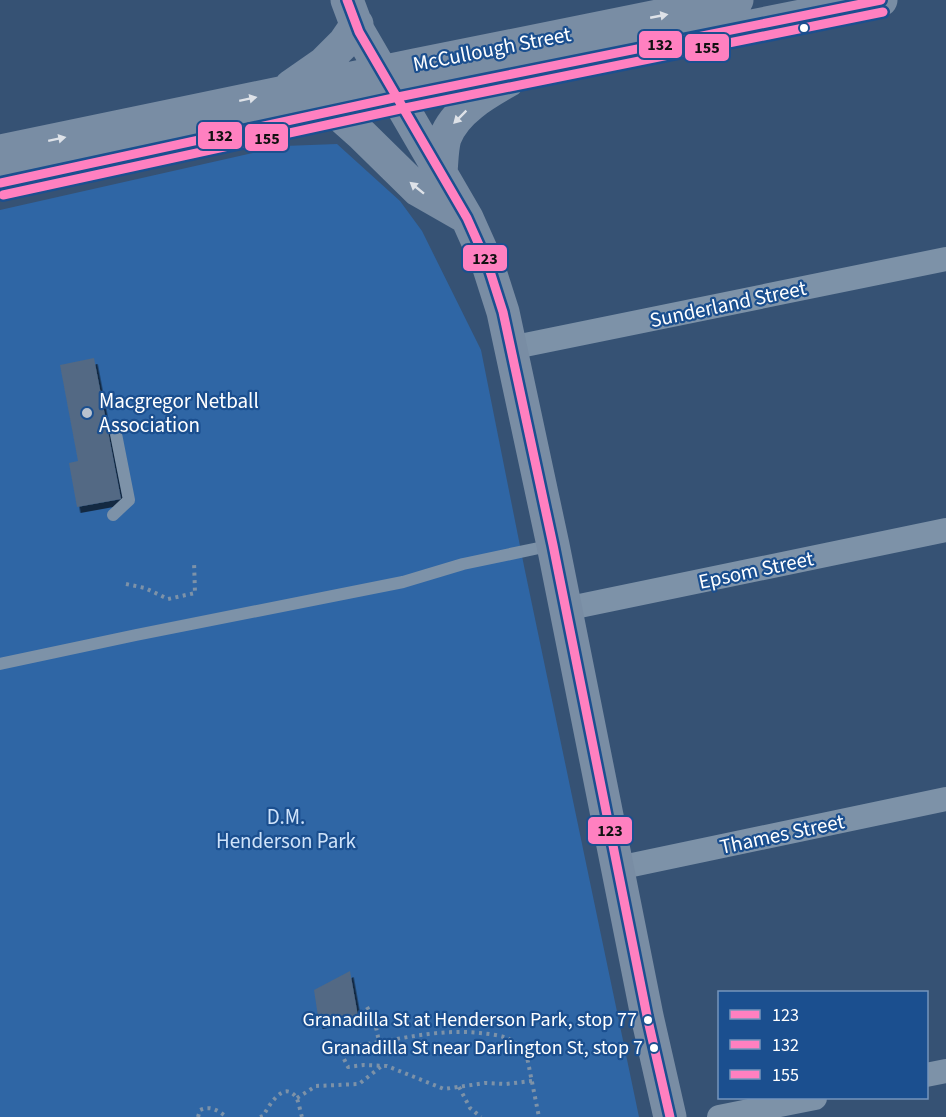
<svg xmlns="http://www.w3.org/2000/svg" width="946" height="1117" viewBox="0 0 946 1117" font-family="'Source Sans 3',sans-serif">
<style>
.green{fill:#2f66a5}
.building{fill:#526984;filter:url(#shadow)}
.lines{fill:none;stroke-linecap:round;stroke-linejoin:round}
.path{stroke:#7d92a8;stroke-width:4;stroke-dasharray:3 4.5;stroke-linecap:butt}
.lane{stroke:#7d92a8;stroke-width:12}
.street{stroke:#7d92a8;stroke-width:24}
.secondary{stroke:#798da4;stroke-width:33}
.bus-1-casing{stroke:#1b4f8f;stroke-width:14}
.bus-2-casing{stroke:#1b4f8f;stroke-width:14}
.bus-3-casing{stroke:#1b4f8f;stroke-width:14}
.bus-1{stroke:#ff80c0;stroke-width:9}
.bus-2{stroke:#ff80c0;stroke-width:9}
.bus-3{stroke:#ff80c0;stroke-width:9}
.oneway{fill:#dee2e8}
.bus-dot{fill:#fff;stroke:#1b4f8f;stroke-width:2}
.poi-dot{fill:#b9c2ce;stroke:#1b4f8f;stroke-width:2}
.labels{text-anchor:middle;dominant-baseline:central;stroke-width:4.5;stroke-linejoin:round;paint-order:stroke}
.bus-label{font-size:20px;fill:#fff;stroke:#1b4f8f;text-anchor:end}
.street-label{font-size:21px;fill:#fff;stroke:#1b4f8f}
.poi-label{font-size:21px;fill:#fff;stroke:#1b4f8f;text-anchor:start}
.park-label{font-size:21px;fill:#cfe3fa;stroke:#1b4f8f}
.line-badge{stroke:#1b4f8f;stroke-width:2}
.pale-badge-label{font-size:16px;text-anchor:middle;font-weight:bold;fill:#111}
</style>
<defs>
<filter id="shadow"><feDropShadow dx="3.5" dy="6" stdDeviation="0" flood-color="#0009"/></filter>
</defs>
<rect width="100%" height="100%" fill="#365274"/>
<path class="green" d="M337,144L400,201L422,231L481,350L524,566L639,1117H0V210L284,146Z"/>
<path class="building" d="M94,358L121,499L77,507L69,463L78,461L60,365Z
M350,971L358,1016L319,1023L314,990Z"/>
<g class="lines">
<path class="path" d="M126,584L145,588L168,599L195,593L194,561
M367,1007L375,1022L379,1042
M532,1081L506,1084L485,1083L444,1089L387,1066L364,1065L348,1067L343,1057L346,1047C391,1042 434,1028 480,1033C489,1034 499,1035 507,1038C514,1041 520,1047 526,1052L539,1117
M459,1087L470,1108L481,1117
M297,1098L316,1086L359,1084L383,1065
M198,1117L200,1110C211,1105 218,1111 227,1117
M260,1117L263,1116C269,1106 283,1080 296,1097C299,1102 300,1111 302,1117"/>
<path class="lane" d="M113,515L129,500L115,429
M0,664L136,635L403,582L463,564L553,545"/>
<path class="street" d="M510,348L946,259
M565,609L946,530
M618,868L946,799
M926,1075L946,1071
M719,1117L815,1098"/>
<path class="secondary" d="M347,0L359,32L467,218L488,265L503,312L553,545L647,1016L670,1117
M291,86L324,63L344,43L357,24
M335,111L362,135L418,190L467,218
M0,151L415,65L737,0
M441,172C442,162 442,148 445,138C455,111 485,94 508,81
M0,183L398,97L881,0"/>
<defs>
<path id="bus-1" d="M347,0L359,32L467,218L488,265L503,312L553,545L647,1016L670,1117"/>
<path id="bus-2" d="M0,183L398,97L881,0"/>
<path id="bus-3" d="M3,195L400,109L883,12"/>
</defs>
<use href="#bus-1" class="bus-1-casing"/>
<use href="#bus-2" class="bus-2-casing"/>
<use href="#bus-3" class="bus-3-casing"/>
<use href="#bus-1" class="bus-1"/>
<use href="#bus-2" class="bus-2"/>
<use href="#bus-3" class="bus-3"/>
</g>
<defs><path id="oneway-solid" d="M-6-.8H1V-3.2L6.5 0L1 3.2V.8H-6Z" transform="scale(1.5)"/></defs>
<g class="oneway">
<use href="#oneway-solid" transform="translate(659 16) rotate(-11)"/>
<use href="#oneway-solid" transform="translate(248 99) rotate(-12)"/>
<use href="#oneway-solid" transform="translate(460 117) rotate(135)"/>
<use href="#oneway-solid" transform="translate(57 139) rotate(-12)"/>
<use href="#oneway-solid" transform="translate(417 188) rotate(-141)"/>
</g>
<g class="bus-dot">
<circle cx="804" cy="28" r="5"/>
<circle cx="648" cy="1020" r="5"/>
<circle cx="654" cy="1048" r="5"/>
</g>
<circle class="poi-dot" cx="87" cy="413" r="6"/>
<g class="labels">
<g class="bus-label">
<text x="637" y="1020">Granadilla St at Henderson Park, stop 77</text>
<text x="643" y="1048">Granadilla St near Darlington St, stop 7</text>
</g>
<g class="street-label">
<text transform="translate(492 49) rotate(-11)">McCullough Street</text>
<text transform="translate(728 304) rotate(-12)">Sunderland Street</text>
<text transform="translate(756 570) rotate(-12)">Epsom Street</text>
<text transform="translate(782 834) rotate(-12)">Thames Street</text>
</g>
<g class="poi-label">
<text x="99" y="401">Macgregor Netball<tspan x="99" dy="24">Association</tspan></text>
</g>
<g class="park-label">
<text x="286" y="817">D.M.<tspan x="286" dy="24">Henderson Park</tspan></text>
</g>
</g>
<g class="line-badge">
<rect x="638" y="30" width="45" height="29" rx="6" fill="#ff80c0"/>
<rect x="684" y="33" width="46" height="29" rx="6" fill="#ff80c0"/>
<rect x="197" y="121" width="46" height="29" rx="6" fill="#ff80c0"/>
<rect x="244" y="123" width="45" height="29" rx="6" fill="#ff80c0"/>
<rect x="462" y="244" width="46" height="28" rx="6" fill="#ff80c0"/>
<rect x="587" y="816" width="46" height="29" rx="6" fill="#ff80c0"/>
</g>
<g class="pale-badge-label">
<text x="660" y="50">132</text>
<text x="707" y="53">155</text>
<text x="220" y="141">132</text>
<text x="267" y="144">155</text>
<text x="485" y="264">123</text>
<text x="610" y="836">123</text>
</g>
<rect x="718" y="991" width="210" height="108" fill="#1b4f8f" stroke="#7695bc" stroke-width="1.5"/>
<rect x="730" y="1010" width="30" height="9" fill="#ff80c0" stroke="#7695bc" stroke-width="1.5"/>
<text x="772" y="1021" font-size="18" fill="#ffffff">123</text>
<rect x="730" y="1040" width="30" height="9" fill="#ff80c0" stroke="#7695bc" stroke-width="1.5"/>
<text x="772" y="1051" font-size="18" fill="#ffffff">132</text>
<rect x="730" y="1070" width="30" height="9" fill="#ff80c0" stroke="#7695bc" stroke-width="1.5"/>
<text x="772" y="1081" font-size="18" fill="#ffffff">155</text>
</svg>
